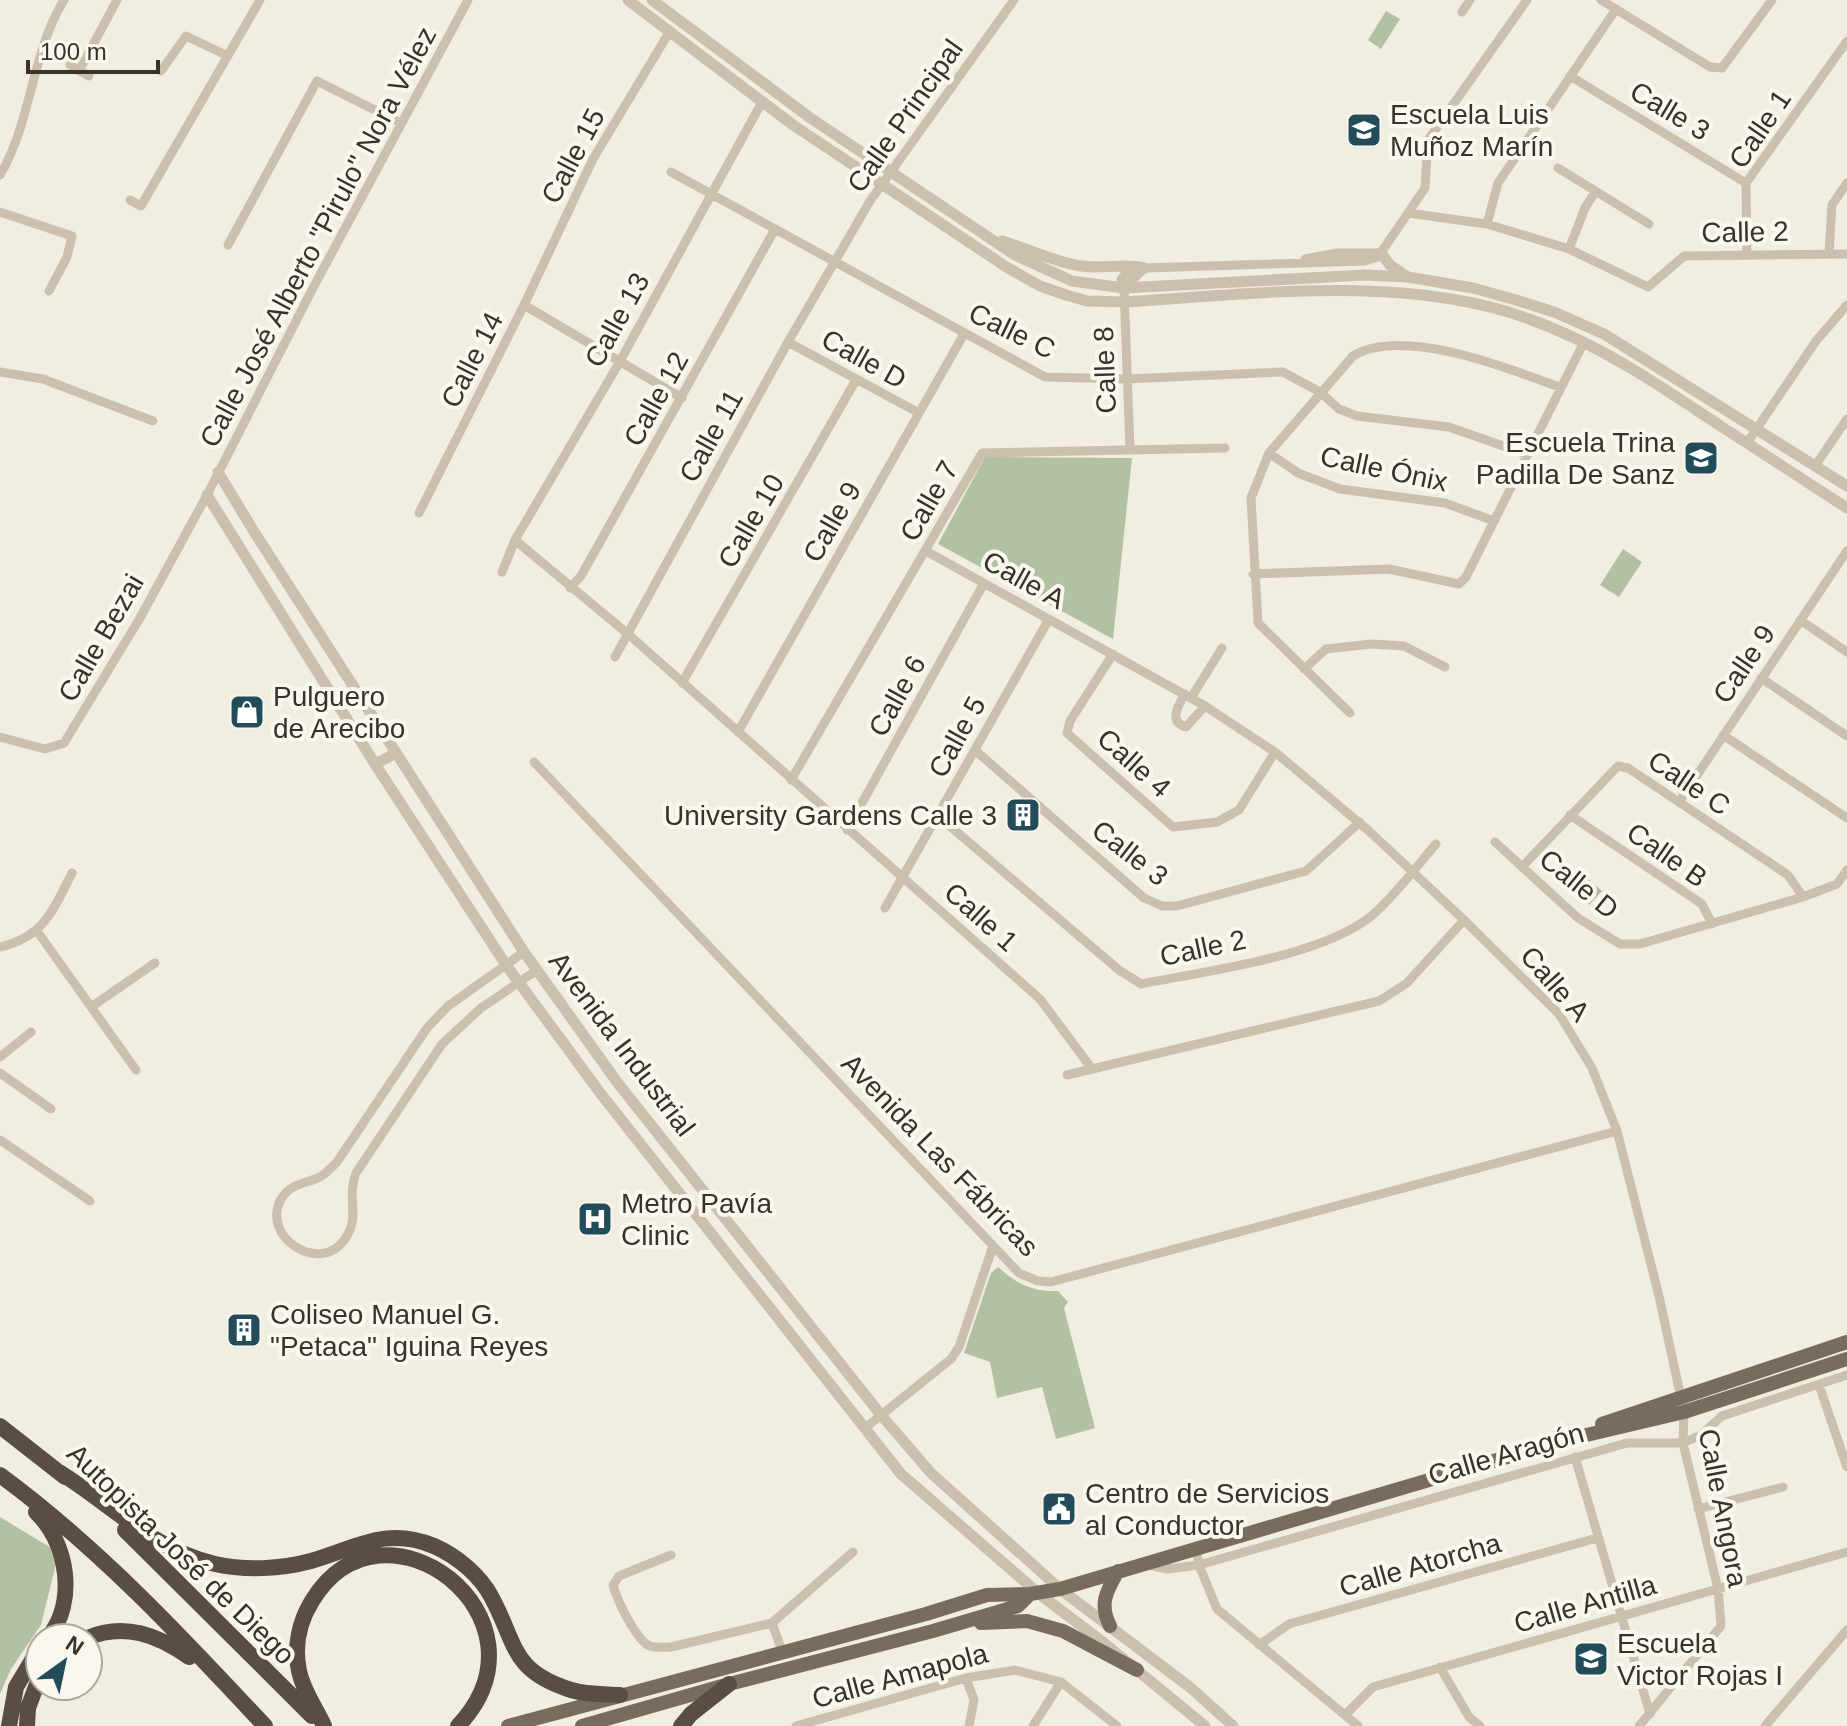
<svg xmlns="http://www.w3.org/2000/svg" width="1847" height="1726" viewBox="0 0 1847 1726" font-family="Arial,sans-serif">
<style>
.green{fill:#b1c1a1}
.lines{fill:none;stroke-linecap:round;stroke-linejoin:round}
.minor{stroke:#cac0ad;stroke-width:9}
.tertiary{stroke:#cac0ad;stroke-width:11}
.primary{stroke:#7a6c5d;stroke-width:14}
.motorway{stroke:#5a4e43;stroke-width:16}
.labels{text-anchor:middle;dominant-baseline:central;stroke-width:8;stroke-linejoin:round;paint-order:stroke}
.street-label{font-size:28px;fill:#39322b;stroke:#faf7ee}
.poi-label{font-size:28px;fill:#39322b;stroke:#faf7ee;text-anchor:start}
</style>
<rect width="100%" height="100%" fill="#f2ede1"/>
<path class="green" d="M1386,11L1400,19L1381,49L1368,40Z
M985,457L1132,458L1113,639L938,544Z
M1623,549L1642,562L1619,597L1600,585Z
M1578,870L1602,891L1589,905L1565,885Z
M998,1267C1017,1284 1033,1292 1058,1291L1068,1302L1064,1308L1095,1428L1056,1439L1042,1387L997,1398L990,1362L964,1353L991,1273Z
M0,1517L53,1549L56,1564L41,1625L11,1669L0,1694Z"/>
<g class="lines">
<path class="minor" d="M1601,0L1710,67L1722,68L1772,0
M1462,12L1470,0
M70,65L89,76
M79,71L117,0
M161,71L186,36L228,56
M1570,76L1746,183
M1558,168L1649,224
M671,172L1045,377L1126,379L1283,372L1320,392L1339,409L1357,416L1449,427L1526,454
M0,175C32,121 31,54 64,0
M130,200L141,206L260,0
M0,212L72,236L67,257L49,291
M1408,213L1487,224L1569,249L1648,287L1684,256L1847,254
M1487,224L1498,183L1616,9
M228,245L317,81L401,123
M1569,249L1585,208L1595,192
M1829,253L1832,205L1847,183
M1747,254L1746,183L1847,41
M1305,259L1337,253H1381
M1124,288L1145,268
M524,305L682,398
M788,342L919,413
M0,372L43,379L153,421
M1747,443L1816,341L1847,305
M1130,450L1124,288L1121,280L1125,273L1145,268L1365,261L1378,257L1425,188L1428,140L1527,0
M1269,453L1298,473L1340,489L1445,503L1494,521
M1815,466L1847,419
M419,513L524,305L593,159L670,31
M515,540L628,634L1040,999L1092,1069L1379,1001L1407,983L1464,920
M926,551L1205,706L1275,752L1369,831L1464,920L1559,1014L1592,1068L1617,1131L1659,1296L1684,1412L1683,1443L1718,1589L1721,1626L1639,1726
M502,572L515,540L619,363L762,102
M1253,574L1389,569L1459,584L1466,577L1584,342
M570,588L581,576L775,229
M1800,620L1847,652
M1113,654L1070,721L1067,733L1173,827L1217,822L1239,810L1275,752
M615,657L788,342L870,201L1014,0
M1304,669L1326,649L1371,644L1404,646L1445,667
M1761,678L1847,736
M682,683L856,380
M1185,694C1178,706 1168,722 1186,727L1205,706
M1191,698L1222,648
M1350,713L1258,623L1251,498L1269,453L1353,356C1402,326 1508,368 1559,387
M738,732L964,334
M1723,735L1847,818
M0,737L45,749L64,743L140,618L207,495L314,286L468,0
M976,751L1144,898L1162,906H1177L1306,871L1360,822
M534,762L1019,1273L1038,1281L1051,1282L1617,1131
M791,780L982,453L1225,448
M1679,802L1847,551
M1570,815L1702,904L1712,924
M938,816L1119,970L1141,984C1206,971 1319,957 1370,917C1393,898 1416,867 1436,844
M847,830L984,583
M1495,842L1578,918L1620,944H1640L1803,897L1837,884L1847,870
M1522,867L1618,766L1628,768L1788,875L1803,897
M885,908L1049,619
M37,931L136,1070
M0,947C44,937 53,910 72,873
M524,952L448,1006L427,1028L337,1162C333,1166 328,1171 323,1175C310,1184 292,1181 281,1199C260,1238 321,1275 345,1239C361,1216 346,1199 356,1173L442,1044L481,1008L537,970
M91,1007L155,963
M0,1057L31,1032
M0,1073L51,1109
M1067,1075L1092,1069
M0,1140L90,1201
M1819,1385L1847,1467
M865,1428L951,1359L959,1347L993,1246
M1575,1457L1650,1714
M1698,1509L1783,1487
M1196,1549L1199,1565L1217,1609L1358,1726
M671,1555L619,1576L613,1585C618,1602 632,1631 645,1643C651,1649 663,1647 671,1647L772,1623L853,1552
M1148,1565L1167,1569L1199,1565L1627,1443H1683L1701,1435L1722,1416L1847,1375
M772,1623L782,1651
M1259,1645L1289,1624L1597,1538
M1440,1667L1469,1717L1480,1726
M966,1678L974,1700L969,1726
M1345,1715L1373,1687L1847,1552
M796,1726L966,1678L1015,1670L1061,1682L1117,1726
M1033,1726L1061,1682
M1765,1726L1847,1630"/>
<path class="tertiary" d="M628,0L793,125L1008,268L1040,286L1066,295L1087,301L1125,302C1252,294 1407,274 1529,319C1599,344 1658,384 1719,425C1762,453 1804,480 1847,508
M652,0L809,117L1015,255L1072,281L1124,288L1365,275L1408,277L1473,288L1516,300L1554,312L1604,334L1847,486
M1002,241C1029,249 1054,262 1081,266C1102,269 1125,263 1145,268
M1381,253L1390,265L1408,277
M218,472L253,530L524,952L617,1082L881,1415L931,1473L1060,1589L1191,1688L1233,1726
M207,495L375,764L506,965L601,1094L901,1474L1038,1593L1104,1643L1205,1726
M375,764L396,753"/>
<path class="primary" d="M1602,1424L1847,1342
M981,1623L1027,1621L1063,1631L1137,1670
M1110,1626C1099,1604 1106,1592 1118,1571
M508,1726L926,1614L987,1595L1030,1594L1060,1589L1561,1441L1684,1412L1847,1359
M582,1726L729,1684L933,1631L1018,1606L1030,1594"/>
<path class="motorway" d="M0,1426L65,1477
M59,1472C111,1504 153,1550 215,1564C246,1571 281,1569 311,1561C356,1548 386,1526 434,1546C457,1556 481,1576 492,1598C517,1645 511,1671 571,1690C587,1695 604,1694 620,1695
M0,1475C98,1547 182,1637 265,1726
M36,1512C68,1544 77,1601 48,1638
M125,1530L312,1716
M87,1638C124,1622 158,1635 189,1657
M9,1726L16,1687L40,1647
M27,1726L28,1708L40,1676
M324,1726C316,1708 303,1691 299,1671C294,1647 299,1622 312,1601C383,1483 560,1618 458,1726
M681,1726L691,1714L729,1684"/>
</g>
<defs>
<symbol id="school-square" viewBox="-11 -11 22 22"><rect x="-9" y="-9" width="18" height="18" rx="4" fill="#224c59" stroke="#faf7ee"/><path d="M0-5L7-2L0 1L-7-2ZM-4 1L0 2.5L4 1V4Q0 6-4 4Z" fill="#fff"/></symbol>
<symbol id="shop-square" viewBox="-11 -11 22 22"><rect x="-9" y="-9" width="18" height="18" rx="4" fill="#224c59" stroke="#faf7ee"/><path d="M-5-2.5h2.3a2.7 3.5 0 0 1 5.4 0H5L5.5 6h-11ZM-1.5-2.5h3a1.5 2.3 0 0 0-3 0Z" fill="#fff"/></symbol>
<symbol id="building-square" viewBox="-11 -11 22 22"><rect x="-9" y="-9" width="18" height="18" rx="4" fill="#224c59" stroke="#faf7ee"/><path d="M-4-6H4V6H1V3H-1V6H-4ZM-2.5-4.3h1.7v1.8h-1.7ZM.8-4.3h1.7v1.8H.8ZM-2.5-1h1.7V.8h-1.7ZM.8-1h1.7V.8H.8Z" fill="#fff"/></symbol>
<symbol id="hospital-square" viewBox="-11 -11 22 22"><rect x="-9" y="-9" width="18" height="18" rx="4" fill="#224c59" stroke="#faf7ee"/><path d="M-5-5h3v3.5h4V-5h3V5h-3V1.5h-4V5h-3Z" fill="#fff"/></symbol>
<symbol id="civic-square" viewBox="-11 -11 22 22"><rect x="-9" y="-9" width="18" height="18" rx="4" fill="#224c59" stroke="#faf7ee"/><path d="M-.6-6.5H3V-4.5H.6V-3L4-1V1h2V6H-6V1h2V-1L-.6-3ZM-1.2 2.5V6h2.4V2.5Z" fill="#fff"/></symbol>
</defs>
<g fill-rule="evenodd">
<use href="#school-square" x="1344" y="110" width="40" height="40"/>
<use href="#school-square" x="1681" y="438" width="40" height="40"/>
<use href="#shop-square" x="227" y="692" width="40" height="40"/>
<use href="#building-square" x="1003" y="795" width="40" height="40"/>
<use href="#hospital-square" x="575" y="1199" width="40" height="40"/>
<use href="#building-square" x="224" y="1310" width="40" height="40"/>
<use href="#civic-square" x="1039" y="1489" width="40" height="40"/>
<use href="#school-square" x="1571" y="1639" width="40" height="40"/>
</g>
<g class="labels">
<g class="street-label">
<text transform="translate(1670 111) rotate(31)">Calle 3</text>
<text transform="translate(905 116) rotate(-55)">Calle Principal</text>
<text transform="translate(1760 129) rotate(-56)">Calle 1</text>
<text transform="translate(573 156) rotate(-62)">Calle 15</text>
<text transform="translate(1745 232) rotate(-1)">Calle 2</text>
<text transform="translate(318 237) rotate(-62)">Calle José Alberto "Pirulo" Nora Vélez</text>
<text transform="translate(617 320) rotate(-61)">Calle 13</text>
<text transform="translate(1012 331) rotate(26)">Calle C</text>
<text transform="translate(864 359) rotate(29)">Calle D</text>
<text transform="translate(472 360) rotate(-63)">Calle 14</text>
<text transform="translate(1105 370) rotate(-92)">Calle 8</text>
<text transform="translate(656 399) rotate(-61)">Calle 12</text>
<text transform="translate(711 436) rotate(-61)">Calle 11</text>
<text transform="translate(1384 469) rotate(12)">Calle Ónix</text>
<text transform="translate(929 501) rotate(-60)">Calle 7</text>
<text transform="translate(751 521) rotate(-60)">Calle 10</text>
<text transform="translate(832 522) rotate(-60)">Calle 9</text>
<text transform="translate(1024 580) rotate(29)">Calle A</text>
<text transform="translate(101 638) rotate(-60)">Calle Bezai</text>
<text transform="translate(1744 664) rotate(-56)">Calle 9</text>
<text transform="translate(897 696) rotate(-61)">Calle 6</text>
<text transform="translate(957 737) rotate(-61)">Calle 5</text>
<text transform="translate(1134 763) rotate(42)">Calle 4</text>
<text transform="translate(1689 783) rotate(34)">Calle C</text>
<text transform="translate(1130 853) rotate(38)">Calle 3</text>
<text transform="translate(1667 855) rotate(35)">Calle B</text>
<text transform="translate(1579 884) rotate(39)">Calle D</text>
<text transform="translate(981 917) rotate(42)">Calle 1</text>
<text transform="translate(1203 948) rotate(-12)">Calle 2</text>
<text transform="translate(1555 984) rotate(49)">Calle A</text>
<text transform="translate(622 1044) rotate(53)">Avenida Industrial</text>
<text transform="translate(940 1155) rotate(46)">Avenida Las Fábricas</text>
<text transform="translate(1506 1454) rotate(-16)">Calle Aragón</text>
<text transform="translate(1723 1508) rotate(79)">Calle Angora</text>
<text transform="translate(181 1554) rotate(44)">Autopista José de Diego</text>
<text transform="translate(1420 1565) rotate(-16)">Calle Atorcha</text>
<text transform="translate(1585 1604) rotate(-16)">Calle Antilla</text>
<text transform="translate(900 1676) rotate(-15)">Calle Amapola</text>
</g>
<g class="poi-label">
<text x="1390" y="114">Escuela Luis<tspan x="1390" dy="32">Muñoz Marín</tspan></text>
<text x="1675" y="442" text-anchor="end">Escuela Trina<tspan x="1675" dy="32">Padilla De Sanz</tspan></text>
<text x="273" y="696">Pulguero<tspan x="273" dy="32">de Arecibo</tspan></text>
<text x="997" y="815" text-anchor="end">University Gardens Calle 3</text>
<text x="621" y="1203">Metro Pavía<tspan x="621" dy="32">Clinic</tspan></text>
<text x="270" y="1314">Coliseo Manuel G.<tspan x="270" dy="32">"Petaca" Iguina Reyes</tspan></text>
<text x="1085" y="1493">Centro de Servicios<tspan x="1085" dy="32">al Conductor</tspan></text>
<text x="1617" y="1643">Escuela<tspan x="1617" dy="32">Victor Rojas I</tspan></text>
</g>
</g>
<g transform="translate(64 1662) rotate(33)"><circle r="38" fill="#faf7ee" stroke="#ada8a0" stroke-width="2"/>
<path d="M0-6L14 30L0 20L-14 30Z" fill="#224c59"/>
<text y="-12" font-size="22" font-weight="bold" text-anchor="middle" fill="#39322b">N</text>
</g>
<path d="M28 60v12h130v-12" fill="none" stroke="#39322b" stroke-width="4"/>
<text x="40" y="60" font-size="24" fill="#39322b" stroke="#faf7ee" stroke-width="6" paint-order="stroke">100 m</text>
</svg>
